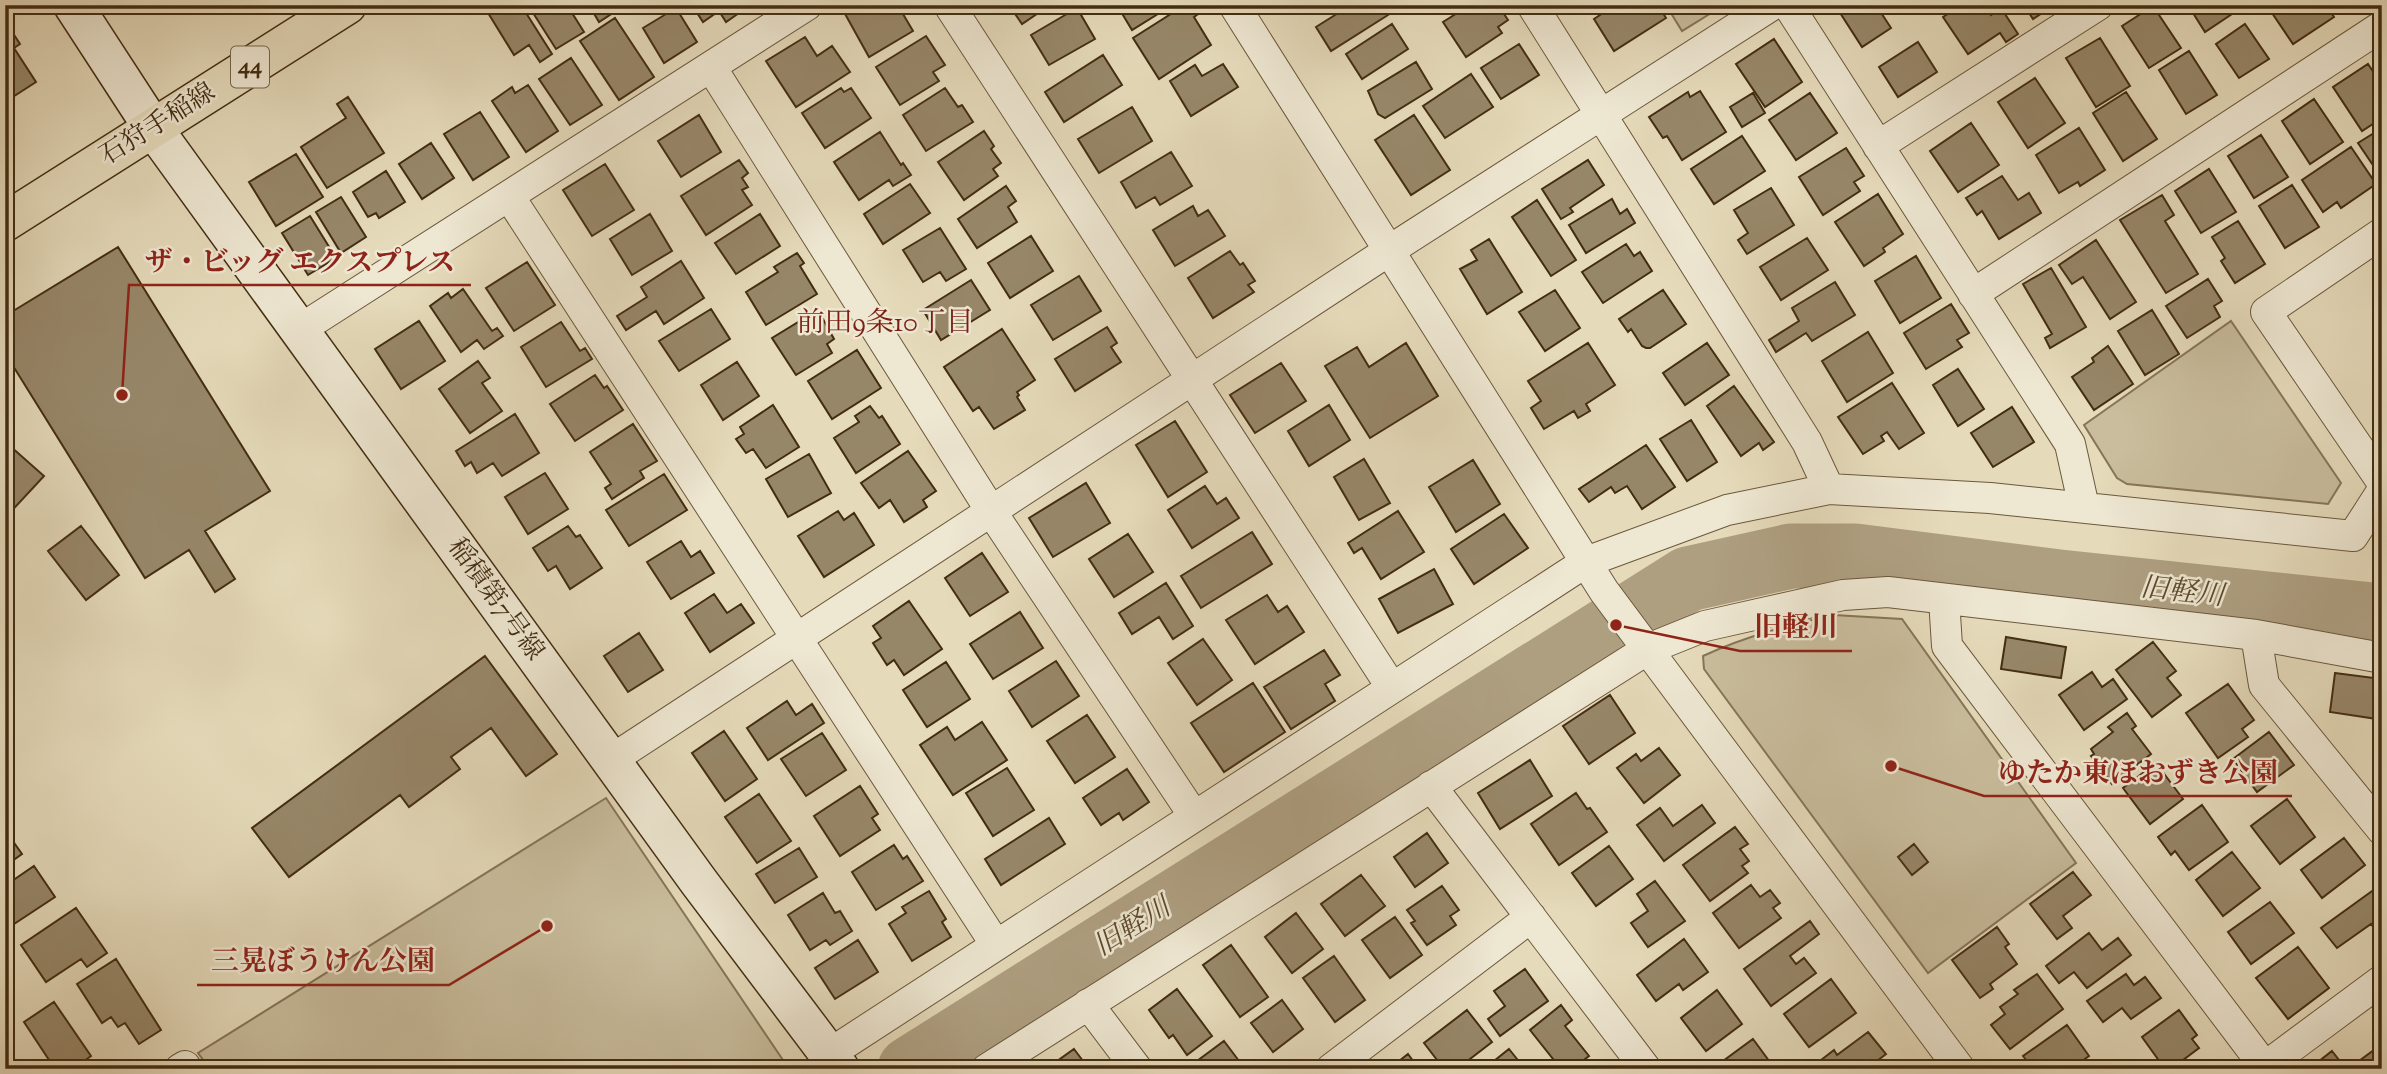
<svg xmlns="http://www.w3.org/2000/svg" width="2387" height="1074" viewBox="0 0 2387 1074" font-family="'Sorts Mill Goudy','Noto Serif JP',serif">
<style>
.green{fill:#c9bd9d;stroke:#867558;stroke-width:2}
.lines{fill:none;stroke-linecap:round;stroke-linejoin:round}
.river{stroke:#ae9f81;stroke-width:65}
.building{fill:#978769;stroke:#432d12;stroke-width:2}
.street-casing{stroke:#6c583c;stroke-width:32}
.secondary-casing{stroke:#432d12;stroke-width:41}
.primary-casing{stroke:#432d12;stroke-width:41}
.street{stroke:#eee7d2;stroke-width:30}
.secondary{stroke:#eee7d2;stroke-width:38}
.primary{stroke:#e5daba;stroke-width:38}
.labels{text-anchor:middle;dominant-baseline:central;stroke-width:5;stroke-linejoin:round;paint-order:stroke}
.shield{fill:#eee7d2;stroke:#76654c;stroke-width:2}
.shield-label{font-size:24px;font-weight:bold;fill:#432d12}
.street-label{font-size:26px;fill:#432d12;stroke:#eee7d2}
.neighbourhood-label{font-size:28px;fill:#7a1f14;stroke:#eee7d2}
.water-label{font-size:28px;font-style:italic;fill:#5e4a2e;stroke:#eee7d2}
.leader{fill:none;stroke:#8f2418;stroke-width:2.5}
.callout-dot{fill:#8f2418;stroke:#eee7d2;stroke-width:2.5}
.callout-label{font-size:28px;text-anchor:middle;font-weight:bold;fill:#8f2418;stroke:#eee7d2;stroke-width:5;stroke-linejoin:round;paint-order:stroke}
</style>
<rect width="100%" height="100%" fill="#e5daba"/>
<filter id="stains"><feTurbulence type="fractalNoise" baseFrequency=".00286" numOctaves="4"/><feColorMatrix values="0 0 0 0 .2 0 0 0 0 .09 0 0 0 0 .02 0 0 0 .5 -.17"/></filter>
<radialGradient id="worn" r=".72"><stop offset=".6" stop-color="#630" stop-opacity="0"/><stop offset="1" stop-color="#630" stop-opacity=".3"/></radialGradient>
<path class="green" d="M1666,5H1724L1682,31Z
M2231,321L2341,483L2328,504L2127,484L2117,478L2084,425Z
M1834,615L1902,619L2076,863L1928,973L1704,669L1703,656C1746,636 1789,625 1834,615Z
M606,798L789,1069H210L198,1053Z"/>
<g class="lines">
<path class="river" d="M910,1069L1688,579L1791,556H1855L2059,582L2382,616"/>
</g>
<path class="building" d="M489,5H521L552,54L540,62L529,45L514,55L485,8Z
M528,5H567L584,32L556,49Z
M589,5H625L599,22Z
M692,5H734L739,13L726,22L719,11L703,22Z
M855,5H904L900,9L913,31L869,57L844,12Z
M1009,5H1050L1022,24Z
M1117,5H1164L1166,9L1132,30Z
M1185,5H1196L1201,12L1194,17L1211,45L1159,79L1133,38Z
M1351,5H1382L1388,15L1331,51L1316,27Z
M1470,5H1498L1508,20L1498,27L1502,33L1466,57L1443,22Z
M1615,5H1637L1638,8L1642,5H1658L1666,18L1614,51L1594,19Z
M1835,5H1876L1891,28L1862,47Z
M1962,5H1984L1991,15L2001,8L2018,34L2006,42L2000,33L1968,54L1943,17Z
M2024,5H2054L2033,19Z
M2188,5H2235L2238,10L2205,32Z
M2283,5H2326L2334,17L2293,44L2272,13Z
M2153,6L2181,48L2149,68L2122,26Z
M676,8L697,42L664,63L643,28Z
M1077,8L1095,39L1049,65L1031,35Z
M615,18L654,77L619,100L580,41Z
M5,21L20,44L14,48L36,82L5,102Z
M1392,24L1408,49L1362,79L1346,54Z
M2245,24L2269,59L2239,78L2216,44Z
M926,36L945,65L933,72L939,81L900,105L876,67Z
M805,37L817,56L832,46L850,72L796,107L766,61Z
M2100,38L2130,86L2096,107L2066,58Z
M1774,39L1802,82L1765,107L1736,64Z
M1918,42L1937,72L1898,97L1879,67Z
M1519,44L1539,75L1501,99L1481,68Z
M2189,51L2217,95L2186,114L2159,70Z
M1103,55L1122,85L1064,122L1045,92Z
M571,58L602,105L570,125L539,79Z
M1416,62L1432,89L1385,118L1378,114L1368,91Z
M1223,64L1238,87L1191,116L1170,81L1195,65L1202,76Z
M2368,64L2382,85V118L2362,131L2333,87Z
M1471,74L1493,107L1445,138L1423,106Z
M2035,78L2065,123L2028,148L1998,102Z
M528,85L558,131L526,152L492,101L512,87L515,93Z
M841,88L844,92L851,88L871,118L825,148L802,113Z
M945,88L958,107L962,105L973,122L926,151L903,115Z
M1700,91L1726,132L1682,160L1667,136L1663,138L1649,117L1688,92L1690,97Z
M2126,92L2157,139L2123,161L2093,113Z
M1753,93L1765,113L1742,127L1730,107Z
M1810,93L1837,133L1796,160L1769,120Z
M348,97L384,153L327,188L301,147L346,118L337,104Z
M2314,99L2343,142L2310,164L2282,121Z
M1132,107L1152,141L1099,173L1078,139Z
M480,112L509,157L473,180L444,134Z
M699,115L721,152L681,177L658,141Z
M1414,115L1450,170L1411,195L1375,140Z
M1971,123L1999,165L1958,192L1930,151Z
M2079,128L2105,170L2080,186L2078,182L2059,193L2036,155Z
M2382,128V177H2381L2358,143Z
M984,131L994,146L991,149L1001,163L993,169L998,176L964,200L938,162Z
M880,132L901,165L903,163L911,175L893,186L889,180L859,200L834,162Z
M2261,135L2288,177L2254,198L2228,156Z
M1742,136L1765,171L1714,204L1691,169Z
M431,143L454,178L422,199L399,164Z
M2351,147L2376,184L2341,208L2337,202L2323,212L2302,180Z
M1846,148L1864,176L1854,182L1860,191L1823,215L1799,177Z
M1171,152L1192,186L1160,205L1155,197L1136,208L1121,182Z
M296,154L323,197L276,226L249,182Z
M739,160L748,173L742,178L748,187L742,190L752,205L706,235L681,196Z
M1588,160L1604,185L1570,208L1573,212L1561,219L1542,189Z
M605,164L634,210L592,236L563,190Z
M2209,169L2236,212L2201,233L2175,191Z
M386,171L405,202L379,218L376,213L368,217L353,192Z
M2002,176L2018,200L2029,193L2041,213L1999,239L1982,211L1977,215L1966,198Z
M910,184L930,213L883,244L864,214Z
M2292,185L2319,227L2285,248L2259,206Z
M1006,186L1016,201L1008,207L1017,222L977,248L958,219Z
M1771,188L1794,225L1747,254L1738,240L1748,233L1734,210Z
M1878,194L1903,234L1883,248L1885,252L1864,266L1835,222Z
M2162,195L2174,215L2165,221L2198,274L2166,293L2120,220Z
M341,197L366,237L341,253L316,212Z
M1612,199L1620,214L1627,209L1635,223L1586,253L1569,225Z
M1537,200L1576,260L1551,276L1512,217Z
M1193,206L1198,216L1208,210L1225,236L1175,266L1153,230Z
M650,214L672,251L632,275L610,239Z
M760,214L780,246L736,274L715,243Z
M310,216L336,258L308,275L282,233Z
M2238,221L2265,264L2235,283L2221,261L2225,258L2212,237Z
M940,228L966,269L946,281L940,272L923,282L903,250Z
M1031,236L1053,271L1010,298L988,263Z
M1807,238L1828,270L1781,300L1760,267Z
M1489,239L1522,292L1487,314L1460,269L1477,260L1471,250Z
M2096,240L2136,302L2110,319L2083,277L2072,284L2059,265Z
M1626,244L1634,256L1640,252L1652,271L1603,303L1582,272Z
M118,247L270,491L205,531L235,579L215,592L189,550L145,578L5,353V316Z
M1230,251L1240,265L1243,263L1255,281L1248,285L1254,292L1213,318L1188,278Z
M797,253L804,263L800,266L817,294L766,325L746,292L778,272L774,267Z
M1916,256L1941,298L1900,323L1875,281Z
M681,261L704,298L664,324L656,311L626,330L617,316L647,297L641,287Z
M527,262L555,305L514,331L486,288Z
M2051,268L2086,327L2050,348L2045,338L2052,334L2023,284Z
M1079,276L1101,311L1053,340L1031,305Z
M2208,279L2222,301L2214,306L2220,317L2187,338L2166,306Z
M971,280L990,310L941,340L923,310Z
M1835,282L1855,315L1812,341L1806,333L1776,352L1769,340L1799,321L1792,308Z
M463,289L492,331L497,328L503,336L484,349L477,340L461,352L430,306L448,293L451,298Z
M1555,290L1580,328L1545,351L1519,312Z
M1663,290L1686,324L1650,348H1646L1642,346L1631,329L1628,332L1619,319Z
M1951,304L1969,333L1957,340L1962,347L1926,369L1904,333Z
M711,309L730,339L679,371L659,341Z
M818,310L834,339L827,344L832,353L796,375L772,338Z
M2152,310L2179,354L2145,375L2118,331Z
M419,321L445,361L401,389L375,349Z
M561,322L580,351L585,348L592,359L546,387L521,347Z
M1107,327L1117,343L1111,347L1121,362L1075,391L1055,359Z
M1002,329L1035,380L1017,392L1019,395L1017,397L1025,410L994,429L979,407L973,411L944,367Z
M1868,332L1893,373L1847,402L1822,361Z
M1406,343L1438,396L1370,438L1325,366L1357,347L1369,367Z
M1588,343L1615,385L1586,404L1590,411L1578,418L1574,411L1544,429L1531,408L1541,401L1528,381Z
M1707,343L1729,375L1685,405L1663,373Z
M2108,346L2133,384L2094,410L2072,377L2094,362L2092,358Z
M857,350L881,388L832,419L808,381Z
M478,361L490,378L482,383L502,411L470,433L439,389Z
M737,362L759,396L723,420L701,385Z
M1281,363L1306,401L1255,433L1230,395Z
M1958,369L1984,409L1958,426L1933,385Z
M595,375L604,388L607,386L623,410L575,441L550,404Z
M1892,383L1924,433L1899,449L1887,432L1881,436L1884,441L1863,454L1838,417Z
M1734,386L1774,442L1763,450L1759,443L1741,456L1707,406Z
M773,405L799,447L766,468L753,449L746,453L736,439L744,434L740,427Z
M1329,405L1350,440L1309,466L1288,431Z
M870,406L879,418L882,416L900,444L856,473L834,438L859,422L855,416Z
M2012,407L2034,442L1993,467L1971,433Z
M515,414L539,453L502,476L493,463L477,473L471,462L465,466L456,451Z
M1691,420L1717,462L1687,481L1660,439Z
M1175,421L1207,472L1168,497L1136,445Z
M633,424L657,461L640,471L644,478L612,499L605,488L611,484L590,452Z
M1646,445L1675,487L1642,509L1627,486L1615,493L1611,487L1589,502L1579,489Z
M10,446L44,476L5,518V452Z
M908,451L936,491L923,500L927,507L904,522L890,500L879,508L861,483Z
M809,454L831,493L788,517L766,479Z
M1364,459L1390,503L1359,520L1334,477Z
M1473,460L1500,504L1456,532L1429,487Z
M545,473L568,509L528,534L505,497Z
M664,474L687,510L629,546L606,510Z
M1086,483L1110,523L1053,557L1029,518Z
M1205,486L1217,504L1226,498L1239,518L1192,548L1168,510Z
M838,511L844,520L854,513L874,545L824,577L798,536Z
M1398,511L1424,552L1381,579L1362,548L1354,553L1348,543Z
M1504,514L1528,548L1474,584L1451,549Z
M81,526L119,575L86,600L48,551Z
M568,526L576,537L580,535L602,568L570,589L556,566L548,571L533,548Z
M1252,532L1272,564L1201,608L1181,576Z
M1128,534L1153,572L1114,597L1089,559Z
M681,541L691,557L700,551L714,573L671,599L647,562Z
M982,553L1008,592L970,616L945,578Z
M1434,569L1453,604L1398,633L1379,599Z
M1166,583L1193,626L1173,639L1159,617L1132,634L1119,613Z
M714,594L727,613L741,604L754,623L710,652L685,613Z
M1267,595L1278,612L1287,606L1304,632L1255,664L1226,620Z
M909,601L942,649L904,675L894,660L887,665L873,643L881,638L873,626Z
M1020,612L1043,648L993,679L970,644Z
M639,633L663,670L628,692L604,656Z
M2006,637L2066,647L2061,678L2001,669Z
M1203,639L1232,680L1197,705L1168,663Z
M2153,642L2176,671L2167,678L2181,695L2152,717L2116,670Z
M1324,650L1340,675L1325,684L1335,701L1291,729L1264,687Z
M485,656L557,754L526,776L491,728L451,757L460,769L409,807L400,795L289,877L252,828Z
M1056,661L1079,696L1032,727L1009,691Z
M946,662L970,699L927,727L903,690Z
M2092,672L2102,687L2113,679L2127,699L2084,730L2059,695Z
M2335,673L2382,679L2377,719L2330,712Z
M1253,683L1285,732L1224,772L1191,723Z
M2228,684L2254,720L2242,729L2248,737L2218,758L2186,713Z
M1610,695L1635,733L1589,764L1563,726Z
M787,701L796,715L812,704L824,723L768,760L747,728Z
M2127,713L2136,726L2132,729L2151,754L2112,784L2091,756L2094,754L2091,749L2113,732L2108,727Z
M1087,715L1115,757L1075,783L1047,741Z
M982,722L1007,760L953,795L920,745L947,727L955,740Z
M724,731L757,779L725,801L692,753Z
M2269,732L2294,765L2257,792L2233,759Z
M822,733L846,770L806,796L781,759Z
M1659,748L1680,775L1644,803L1617,768L1636,754L1641,761Z
M1530,760L1552,796L1500,829L1478,793Z
M2156,763L2183,799L2150,824L2123,788Z
M1007,768L1034,810L993,836L966,793Z
M1127,769L1149,802L1123,820L1119,813L1101,825L1083,798Z
M860,786L878,814L872,818L880,830L840,856L814,816Z
M1576,793L1587,809L1590,808L1607,832L1559,865L1531,824Z
M759,794L791,841L757,863L725,817Z
M2287,799L2315,837L2280,864L2251,826Z
M1702,805L1715,823L1664,861L1637,825L1660,808L1673,826Z
M2202,805L2228,842L2189,870L2175,851L2171,855L2158,837Z
M1049,818L1065,844L1001,885L985,859Z
M1735,827L1748,844L1740,849L1749,861L1742,866L1748,873L1710,901L1683,865Z
M5,830L22,854L5,866Z
M1427,833L1448,863L1415,887L1394,857Z
M2344,838L2365,865L2322,898L2301,870Z
M1914,844L1928,862L1912,875L1898,857Z
M894,845L903,859L907,856L923,881L876,910L852,872Z
M1609,846L1633,879L1596,906L1572,873Z
M799,848L817,877L775,903L756,874Z
M2232,852L2260,888L2223,916L2196,880Z
M34,866L55,897L5,930V877L7,875L12,881Z
M2073,872L2091,895L2063,916L2072,928L2057,939L2030,904Z
M1361,875L1385,906L1345,936L1321,904Z
M1655,881L1685,921L1648,947L1631,923L1648,911L1637,894Z
M1751,885L1760,897L1770,890L1780,903L1773,908L1781,918L1739,948L1713,913Z
M1442,886L1459,910L1450,916L1456,925L1427,945L1411,923L1415,921L1407,910Z
M2379,886L2382,889V939L2371,924L2337,948L2321,928Z
M929,891L946,919L942,922L951,937L912,961L889,924L906,913L902,907Z
M823,893L835,913L840,911L852,931L830,945L826,940L810,950L788,915Z
M2270,902L2294,933L2251,964L2228,932Z
M76,908L107,953L87,967L81,959L46,982L21,945Z
M1296,913L1323,949L1292,973L1265,937Z
M1395,917L1422,955L1390,978L1362,940Z
M1810,921L1819,934L1790,956L1796,964L1804,958L1816,973L1771,1006L1744,969Z
M1997,927L2009,944L2005,947L2017,964L1990,984L1993,989L1980,998L1952,960Z
M2089,933L2102,950L2118,938L2131,955L2087,988L2074,972L2059,983L2046,966Z
M1684,939L1708,972L1683,990L1679,984L1656,1001L1637,975Z
M858,940L878,972L835,999L815,968Z
M1231,945L1268,997L1240,1017L1203,965Z
M2298,947L2329,988L2288,1019L2256,978Z
M1334,956L1365,1000L1335,1022L1303,978Z
M116,959L161,1030L139,1044L125,1023L118,1027L111,1017L102,1023L77,984Z
M1525,969L1548,1001L1500,1036L1488,1019L1505,1006L1494,991Z
M2037,974L2063,1009L2010,1049L1991,1025L2005,1014L2000,1007L2018,994L2014,990Z
M2126,974L2134,985L2145,977L2161,998L2131,1019L2122,1008L2103,1022L2087,1001Z
M1831,979L1856,1013L1809,1047L1784,1014Z
M1177,989L1212,1036L1187,1055L1173,1035L1169,1038L1149,1010Z
M1717,990L1742,1024L1706,1051L1681,1018Z
M1282,1000L1303,1029L1273,1052L1251,1023Z
M54,1002L91,1056L73,1069H55L24,1022Z
M1561,1005L1572,1020L1565,1026L1589,1056L1572,1069H1561L1530,1030Z
M1467,1010L1492,1042L1457,1069H1444L1424,1043Z
M2179,1010L2197,1035L2192,1039L2199,1048L2171,1069H2165L2142,1037Z
M2067,1025L2089,1056L2071,1069H2033L2023,1056Z
M1868,1032L1886,1054L1873,1064L1872,1069L1812,1067L1834,1050L1837,1055Z
M1753,1039L1775,1069H1723L1719,1064Z
M1224,1041L1245,1069H1197L1193,1064Z
M2382,1044V1069H2365L2359,1061Z
M1074,1049L1089,1069H1046Z
M1509,1049L1525,1069H1484Z
M2332,1051L2346,1069H2309Z
M1408,1054L1419,1069H1389Z"/>
<g class="lines">
<defs>
<path id="street" d="M949,5L1392,688
M1234,5L1604,591L1960,1069
M1532,5L1807,442L1829,489
M1788,5L2070,444L2084,507
M711,67L991,511L1194,816
M1878,146L2098,5
M509,196L996,945
M2382,233L2266,312L2382,482
M1973,294L2382,26
M299,330L807,5
M1944,599L1947,646L2265,1067
M2256,635L2264,685L2382,830
M611,760L1390,250L1772,5
M1431,786L1646,1069
M1088,1004L1137,1069
M829,1054L1586,562L1727,510L1829,489L1990,498L2353,536L2382,491
M180,1069L185,1066L187,1069
M987,1069L1648,649L1705,626L1843,595L1888,592L2256,635L2382,658
M1331,1069L1531,917
M2262,1069L2382,980"/>
<path id="secondary" d="M73,5L153,128L699,882L840,1069"/>
<path id="primary" d="M5,222L347,5"/>
</defs>
<use href="#street" class="street-casing"/>
<use href="#secondary" class="secondary-casing"/>
<use href="#primary" class="primary-casing"/>
<use href="#street" class="street"/>
<use href="#secondary" class="secondary"/>
<use href="#primary" class="primary"/>
</g>
<g class="labels">
<rect class="shield" x="231" y="46.5" width="38" height="41" rx="5"/>
<g class="shield-label">
<text x="250" y="67">44</text>
</g>
<g class="street-label">
<text transform="translate(158 125) rotate(-32)">石狩手稲線</text>
<text transform="translate(495 600) rotate(54)">稲積第7号線</text>
</g>
<g class="neighbourhood-label">
<text x="885" y="324">前田9条10丁目</text>
</g>
<g class="water-label">
<text transform="translate(2182 593) rotate(6)">旧軽川</text>
<text transform="translate(1133 928) rotate(-32)">旧軽川</text>
</g>
</g>
<path class="leader" d="M122 395L129 285H471M1616 625L1740 651H1852M1891 766L1984 796H2292M547 926L449 985H197"/>
<g class="callout-dot">
<circle cx="122" cy="395" r="7"/>
<circle cx="1616" cy="625" r="7"/>
<circle cx="1891" cy="766" r="7"/>
<circle cx="547" cy="926" r="7"/>
</g>
<g class="callout-label">
<text x="300" y="271">ザ・ビッグ エクスプレス</text>
<text x="1796" y="636">旧軽川</text>
<text x="2138" y="782">ゆたか東ほおずき公園</text>
<text x="323" y="970">三晃ぼうけん公園</text>
</g>
<rect width="2387" height="1074" fill="none" stroke="#e5daba" stroke-width="28"/>
<rect x="7" y="7" width="2373" height="1060" fill="none" stroke="#432d12" stroke-width="3.5"/>
<rect x="14" y="14" width="2359" height="1046" fill="none" stroke="#432d12" stroke-width="2"/>
<rect width="100%" height="100%" filter="url(#stains)"/>
<rect width="100%" height="100%" fill="url(#worn)"/>
</svg>
